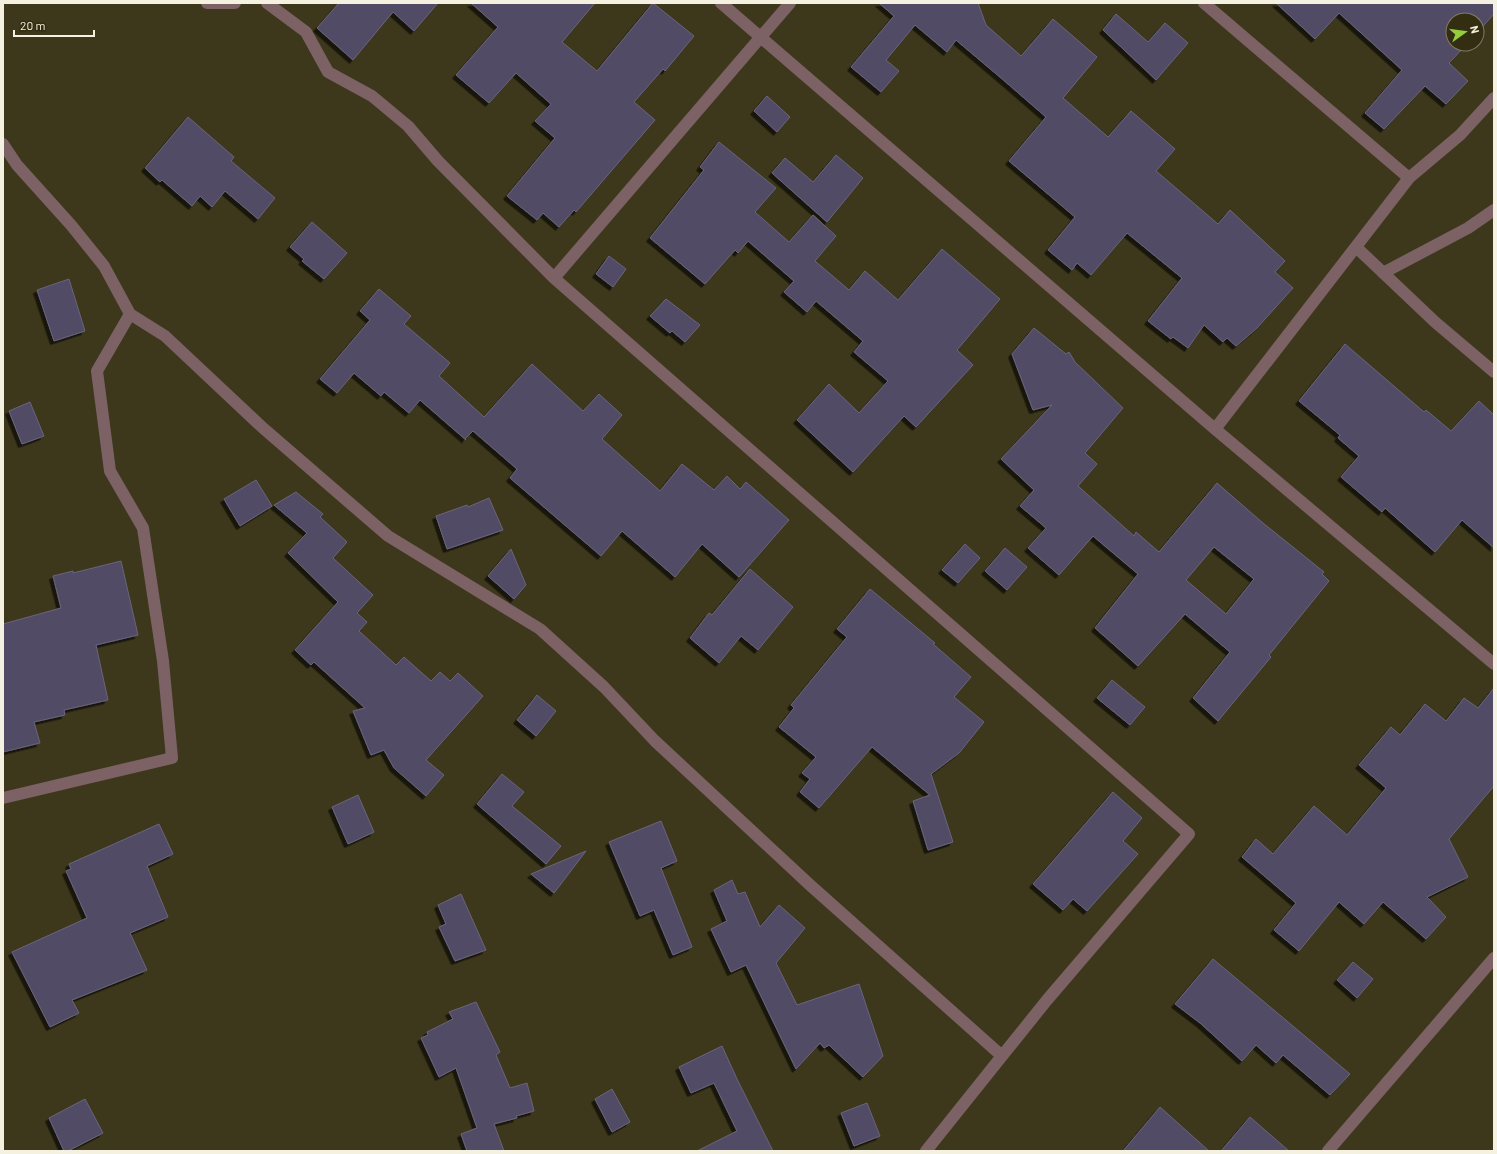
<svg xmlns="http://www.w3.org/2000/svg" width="1497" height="1154" viewBox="0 0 1497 1154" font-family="Barlow,sans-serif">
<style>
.building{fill:#514b65;stroke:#6a647f;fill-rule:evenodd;filter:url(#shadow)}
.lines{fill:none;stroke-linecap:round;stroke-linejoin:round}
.minor{stroke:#7c6165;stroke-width:12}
</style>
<defs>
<filter id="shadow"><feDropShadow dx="-3.5" dy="3.5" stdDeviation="0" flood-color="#0009"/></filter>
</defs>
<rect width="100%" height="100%" fill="#3d371c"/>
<path class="building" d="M339,3H438L414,31L393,12L353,60L317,28Z
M471,3H595L562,42L597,71L653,3L694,36L665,71L663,69L634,102L655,120L576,212L574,210L559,227L543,213L537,220L507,196L555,138L535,121L551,104L516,73L489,103L456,75L498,27Z
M879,3H978L986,25L1021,56L1053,19L1097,57L1063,98L1108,137L1131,111L1175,149L1156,171L1218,224L1230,210L1285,261L1275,272L1293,288L1257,328L1236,346L1227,338L1223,342L1204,325L1188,348L1173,337L1171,339L1148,321L1182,278L1127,233L1091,275L1077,263L1072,270L1048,250L1075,217L1009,161L1046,117L1001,78L956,40L947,52L915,25L886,60L899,71L881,92L851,67L894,16Z
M1276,3H1494V14L1477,33V20H1453V44H1467L1449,63L1468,81L1446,104L1425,86L1384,129L1365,113L1402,70L1339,13L1315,39Z
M1116,14L1148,42L1165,23L1188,43L1156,80L1103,30Z
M767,96L790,117L777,132L754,111Z
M188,117L234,157L231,161L275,198L258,219L225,191L212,207L200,196L192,206L162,180L160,182L145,168Z
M719,142L776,188L755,212L789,242L813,215L836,236L815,261L849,290L865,271L898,300L942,249L1000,299L957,350L973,365L916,427L904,416L853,472L797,420L829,384L859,413L888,381L854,352L863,341L816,301L807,312L784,292L794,281L748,241L738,253L735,250L705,284L650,238L704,170L700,167Z
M836,155L863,178L827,222L772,173L785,158L813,182Z
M312,222L347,253L324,279L302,261L304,259L290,247Z
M609,256L626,269L613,287L596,274Z
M69,279L85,331L54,341L37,290Z
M379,289L411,316L404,324L450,363L439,376L484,417L532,364L583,411L599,394L622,415L602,439L660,491L682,464L714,490L727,476L740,489L746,482L789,520L739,577L702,544L675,577L622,531L601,556L510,478L517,469L473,431L465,439L466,440L420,400L409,413L384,392L381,396L354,373L337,393L320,379L370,320L360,311Z
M666,299L700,325L685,342L672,331L670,333L650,316Z
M1034,328L1066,354L1069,352L1075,362L1123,408L1085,453L1097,464L1078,486L1134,536L1136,532L1159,552L1217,483L1263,523L1324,572L1322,574L1329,581L1269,655L1271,657L1218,721L1193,698L1230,652L1185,614L1138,666L1095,628L1138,574L1093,536L1059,575L1028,548L1046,528L1020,506L1034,490L1001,459L1052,405L1033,410L1012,354ZM1214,547L1254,579L1226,614L1186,580Z
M1345,344L1424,412L1426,410L1451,431L1479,401L1494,415V548L1462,520L1435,552L1385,508L1382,512L1341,477L1359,456L1338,438L1340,435L1299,401Z
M30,402L44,436L22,444L9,411Z
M256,480L272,506L240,526L224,499Z
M296,492L323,514L320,517L347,542L333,558L373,595L357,613L367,622L359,631L396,665L404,657L431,681L440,672L450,681L458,673L483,696L426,760L444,775L426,796L394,768L384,750L371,755L353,711L365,708L314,662L311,665L295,650L338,602L288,553L307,533L274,505Z
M489,498L503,530L447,549L436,516L467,505L468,507Z
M965,544L980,558L958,583L942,570Z
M1005,548L1027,567L1007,590L985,571Z
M511,549L526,585L514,599L488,576Z
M121,561L138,635L96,645L108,700L64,710L65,715L34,722L40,743L3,752V624L61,608L53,576L73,571V573Z
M750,569L793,607L758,650L741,636L719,663L690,638L709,613L712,615Z
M870,589L935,643L933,644L971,677L954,697L984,722L959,753L931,774L953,842L928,850L913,801L930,795L872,747L819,808L800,792L810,779L802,773L816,757L779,727L794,708L791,705L847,637L837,629Z
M1112,680L1145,707L1130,725L1097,698Z
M1494,688V786L1449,839L1468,877L1427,897L1446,917L1426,939L1383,902L1364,924L1339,902L1299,951L1274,930L1296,903L1242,857L1256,839L1273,854L1314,806L1347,835L1386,788L1359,765L1391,727L1400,735L1425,704L1446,721L1464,698L1478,708Z
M537,695L556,711L536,736L517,720Z
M502,774L524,792L512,806L561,846L546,864L477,804Z
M1113,792L1142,818L1123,841L1138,854L1087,911L1073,899L1063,910L1033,884Z
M358,795L374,832L348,844L332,807Z
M661,821L677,861L661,868L692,947L673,955L654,910L640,916L609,842Z
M159,824L173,854L147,866L168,917L130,933L147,970L72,1000L79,1013L50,1027L12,952L87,918L66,871L71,869L69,864Z
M586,851L554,893L531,874Z
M732,880L738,894L745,892L760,927L779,905L805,928L776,963L797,1005L859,984L883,1056L863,1077L829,1045L824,1048L820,1043L796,1069L746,965L731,972L711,929L727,921L714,890Z
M461,894L486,950L455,961L439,927L446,924L438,905Z
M1213,959L1350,1074L1330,1095L1283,1055L1276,1063L1256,1045L1242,1061L1200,1023L1175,1004Z
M1353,962L1373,979L1357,998L1337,980Z
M476,1002L500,1052L496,1055L510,1088L527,1083L534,1111L516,1116L517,1118L494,1124L504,1151H467L461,1134L477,1128L456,1068L439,1077L421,1038L428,1035L427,1032L453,1019L449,1012Z
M722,1046L737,1079L773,1151H697L737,1131L714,1083L691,1093L679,1067Z
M612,1089L630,1122L612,1132L595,1099Z
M85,1099L103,1133L68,1151H64L49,1118Z
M867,1103L880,1136L854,1146L841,1113Z
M1160,1107L1209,1151H1123Z
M1250,1117L1289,1151H1221Z"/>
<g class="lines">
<path class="minor" d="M207,3H235
M267,3L306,32L328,72L372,96L408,126L438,161L554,278L1189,834L1047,1000L1002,1056
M721,3L1215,429L1494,664
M1204,3L1409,178
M3,144L17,165L71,225L104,266L130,314L165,336L263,428L388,536L540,629L604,687L655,741L810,885L1002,1056L926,1151
M1356,247L1435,322L1494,372
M1383,273L1468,228L1494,210
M554,278L790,3
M1215,429L1409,178L1460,135L1494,98
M3,798L172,758L163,661L143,528L110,471L97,371L130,314
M1328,1151L1494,958"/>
</g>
<rect width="1497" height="1154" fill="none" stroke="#f5f1e1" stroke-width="8"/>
<g transform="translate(1465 32) rotate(76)"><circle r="19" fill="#332d12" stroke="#817b65"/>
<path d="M0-3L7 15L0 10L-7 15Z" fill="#93cc3d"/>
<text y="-6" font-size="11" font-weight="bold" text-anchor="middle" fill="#f5f1e1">N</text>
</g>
<path d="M14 30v6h80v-6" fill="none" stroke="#f5f1e1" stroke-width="2"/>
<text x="20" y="30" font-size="12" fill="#f5f1e1" stroke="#332d12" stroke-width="3" paint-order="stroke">20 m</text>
</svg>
